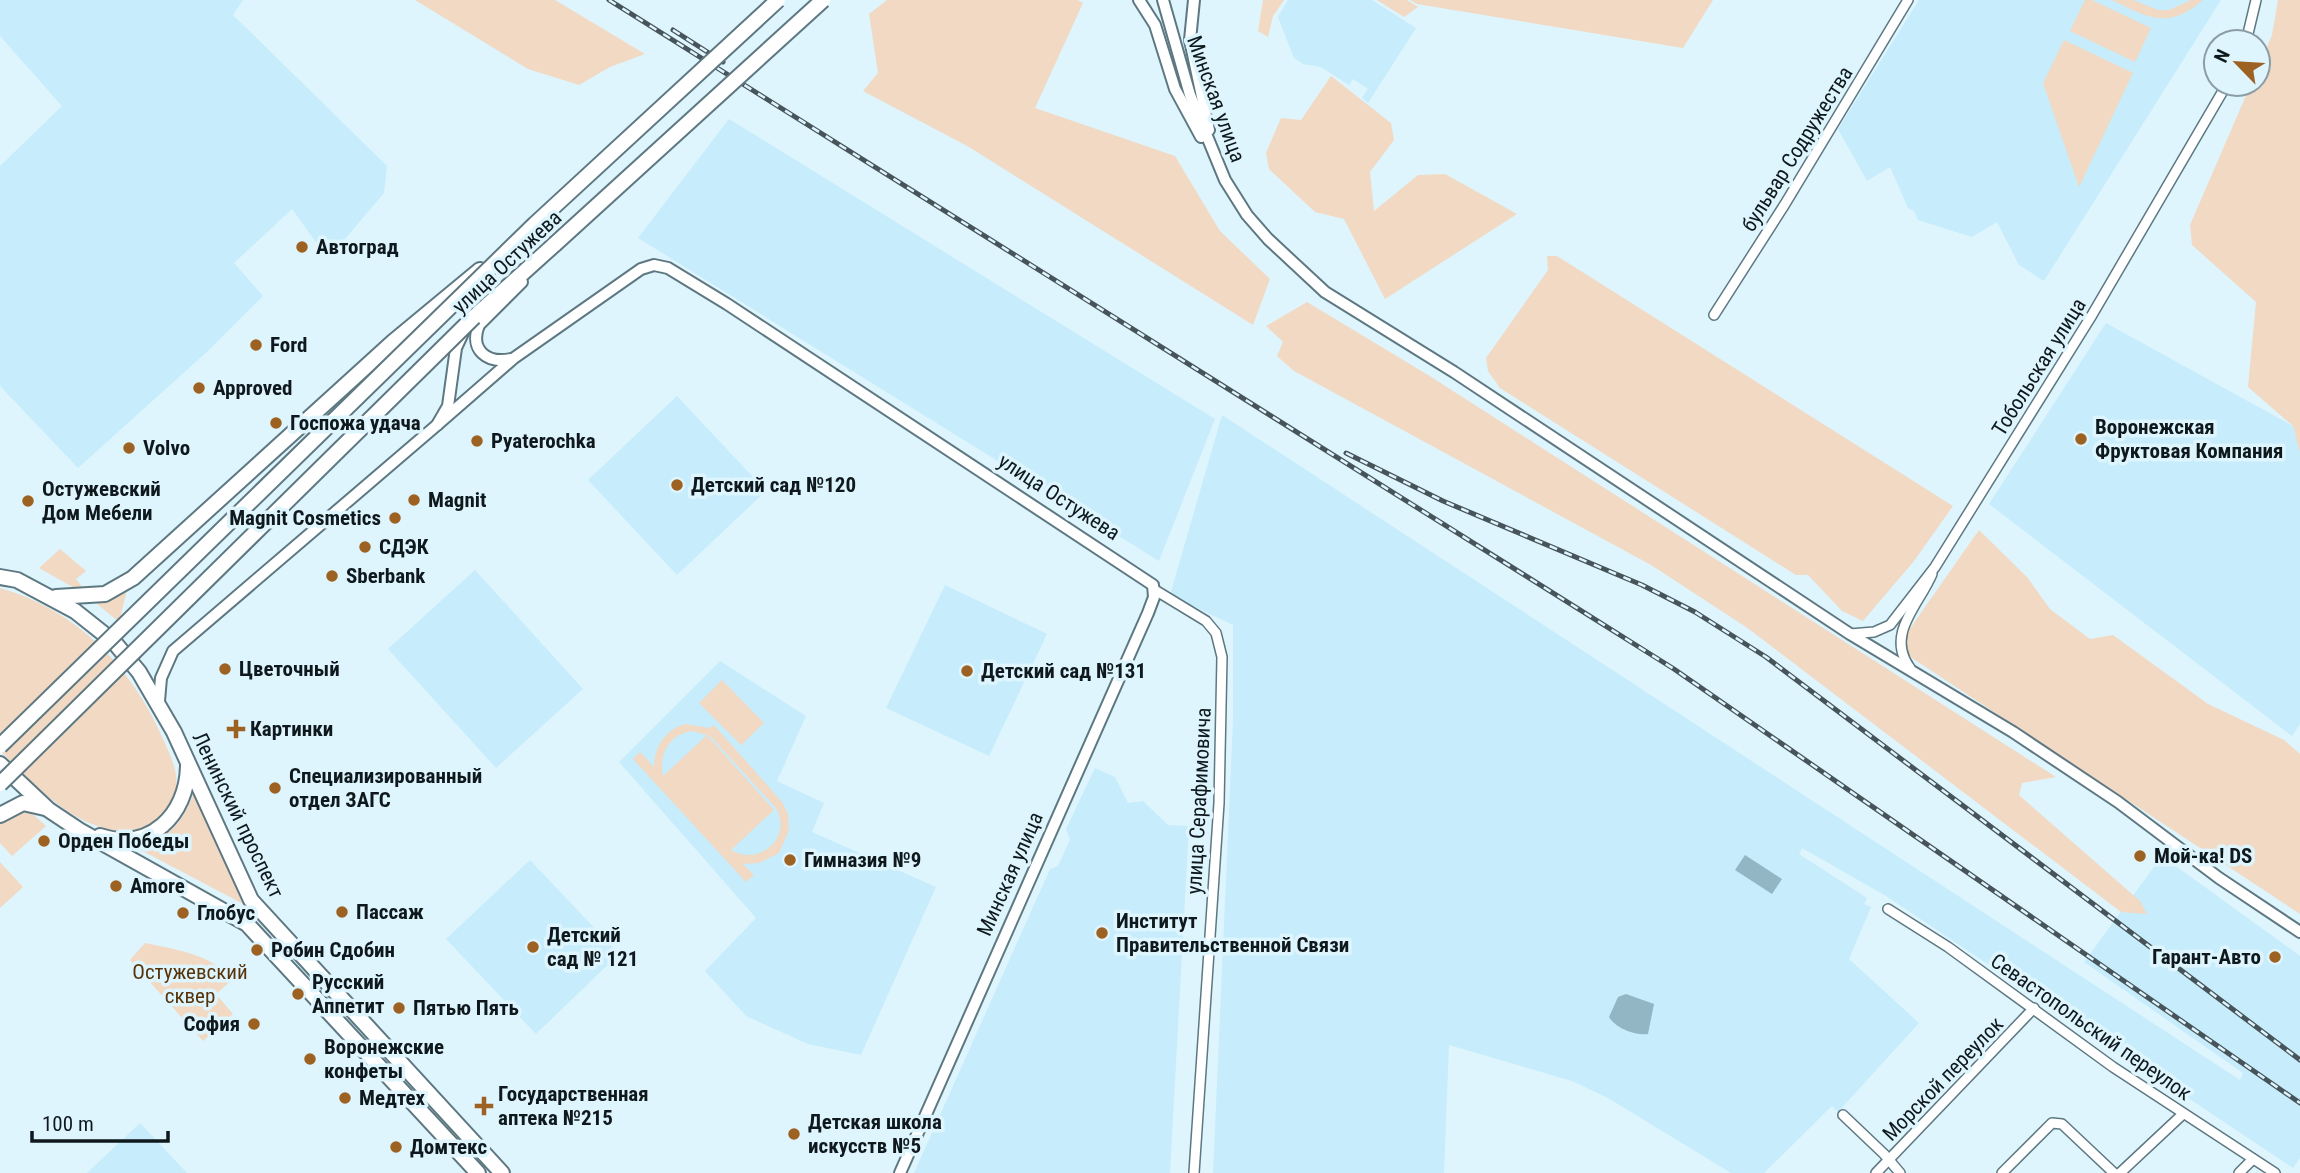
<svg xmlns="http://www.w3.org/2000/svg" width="2300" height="1173" font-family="'Roboto Condensed',sans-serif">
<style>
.built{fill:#c7ecfb}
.green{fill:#f1d9c3;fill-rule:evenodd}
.water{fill:#92b6c4}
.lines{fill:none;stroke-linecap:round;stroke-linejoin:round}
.minor-casing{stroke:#5e7882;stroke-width:12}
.tertiary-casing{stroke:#5e7882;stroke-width:14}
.primary-casing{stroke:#5e7882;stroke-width:18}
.minor{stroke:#fff;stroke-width:9}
.tertiary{stroke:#fff;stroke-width:10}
.primary{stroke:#fff;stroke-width:14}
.rail-casing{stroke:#47545a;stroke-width:5}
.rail{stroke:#def5fe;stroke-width:2.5;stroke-dasharray:8;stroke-linecap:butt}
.primary-bridge-casing{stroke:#5e7882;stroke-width:18;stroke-linecap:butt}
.primary-bridge{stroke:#fff;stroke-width:14}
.poi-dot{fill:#9d6222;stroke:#def5fe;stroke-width:2.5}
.labels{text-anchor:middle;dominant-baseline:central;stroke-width:7;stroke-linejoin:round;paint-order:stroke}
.street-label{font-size:21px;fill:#0f191d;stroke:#def5fe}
.poi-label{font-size:21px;font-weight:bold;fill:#0f191d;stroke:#def5fe;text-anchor:start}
.park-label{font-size:21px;fill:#573309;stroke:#def5fe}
</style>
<rect width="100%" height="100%" fill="#def5fe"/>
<g class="built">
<polygon points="0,0 243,0 233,15 387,166 384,193 328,259 292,209 234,263 263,296 209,350 78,468 0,386 0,166 62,106 0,36"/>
<polygon points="1288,0 1372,0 1416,28 1368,103 1362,98 1368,89 1353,79 1349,85 1321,67 1303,64 1294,58 1278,17"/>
<polygon points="1919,0 2221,0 2044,281 2019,265 1997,222 1972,237 1918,220 1914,211 1908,208 1890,167 1867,181 1838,129"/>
<polygon points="729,119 1215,419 1159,561 638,238"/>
<polygon points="2106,323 2293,426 2300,453 2300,724 2292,736 1989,504"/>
<polygon points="677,396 766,491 677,575 588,480"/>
<polygon points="1222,415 2240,1080 2243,1073 2084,962 2162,856 2300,956 2300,1158 2293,1168 1886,896 1802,848 1799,854 1867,898 1864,904 1871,907 1849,959 1919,1023 1838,1112 1832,1106 1764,1173 1731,1173 1608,1098 1572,1081 1449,1045 1444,1173 1213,1173 1233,721 1233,625 1170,595"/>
<polygon points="475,570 583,689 496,768 388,649"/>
<polygon points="945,585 1047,634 989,756 886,708"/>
<polygon points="720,661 806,716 777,781 824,803 812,832 936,887 861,1055 808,1044 746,1016 705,971 756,918 619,762"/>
<polygon points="1095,768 1115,777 1128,803 1143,801 1168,825 1189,826 1170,1173 914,1173 1050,869 1058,866 1070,840 1066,829"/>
<polygon points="530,860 619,954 536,1034 446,939"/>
<polygon points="140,1123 187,1173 87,1173"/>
</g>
<g class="green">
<polygon points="415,0 555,0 645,54 610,67 579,85 528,69"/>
<polygon points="887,0 1078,0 1083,3 1035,108 1175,156 1220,231 1270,279 1253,325 969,147 863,91 878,73 869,14"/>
<polygon points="1263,0 1284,0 1273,16 1268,37 1258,31"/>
<polygon points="1377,0 1407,0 1418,7 1404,17"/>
<polygon points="1410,0 1713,0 1683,48 1417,4"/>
<polygon points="2085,0 2092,0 2151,28 2135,62 2070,31"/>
<path d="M2112,0H2133L2158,10H2169L2191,0H2203C2168,30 2149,18 2112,0Z"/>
<polygon points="2278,0 2300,0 2300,453 2293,426 2248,387 2256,302 2192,245 2190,225 2251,84 2258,84 2258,68 2272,35"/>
<polygon points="2064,40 2133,73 2079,187 2043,83"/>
<polygon points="1331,76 1391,123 1394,140 1370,172 1374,211 1418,175 1445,174 1517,214 1385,299 1344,219 1315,212 1269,169 1266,153 1281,118 1301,120"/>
<polygon points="1547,256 1557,256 1953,506 1914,561 1863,621 1842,611 1808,575 1796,575 1500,388 1488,371 1486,358 1548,270"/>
<polygon points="1307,302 1428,375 2056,777 2022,783 2019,795 2140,901 2147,914 2121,912 1746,627 1651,565 1294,371 1277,356 1283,342 1266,326"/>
<polygon points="1979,530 2027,577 2050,609 2090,639 2113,635 2208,704 2284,740 2300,754 2300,914 1909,656 1904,637"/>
<polygon points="60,549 86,571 76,579 83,588 80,591 39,568"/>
<path d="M0,588C77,610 132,667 163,739C170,755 179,772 176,790C174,805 165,815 152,823C100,854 32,786 0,750Z"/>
<polygon points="127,590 119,622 96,603"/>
<polygon points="722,680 764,723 741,745 699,703"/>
<path d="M685,724L710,728L714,725L782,802L788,814L789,830L779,853L759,863L743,864L754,875L746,882L633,759L640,752L654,767C655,746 664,731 685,724ZM692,731L710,736L776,808C793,838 759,867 731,850L774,810L707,735L663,776C658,754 670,734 692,731Z"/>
<path d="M194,793L245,905L137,848C168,839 183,822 194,793Z"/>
<polygon points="20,803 46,826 12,856 0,843 0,821 22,811"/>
<polygon points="0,862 23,887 0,908"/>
<path d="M145,943C178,950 210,954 233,979L216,994L233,1014L203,1041L130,960Z"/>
</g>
<g class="water">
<polygon points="1745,855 1782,879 1772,894 1735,870"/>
<path d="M1626,994L1654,1004L1648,1034C1636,1036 1615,1028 1609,1017L1618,997Z"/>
</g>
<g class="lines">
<defs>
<g id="minor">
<polyline points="2246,42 2256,0"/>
<polyline points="1714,315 1785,204 1908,0"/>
<polyline points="1155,590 1206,621 1216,633 1222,657 1219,803 1194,1173"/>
<polyline points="1850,634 1874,632 1890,625 1935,567 2092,315 2227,84"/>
<path d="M1910,668C1885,634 1919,605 1932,574"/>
<polyline points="1888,909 1948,947 2113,1067 2275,1173"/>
<polyline points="1843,1115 1884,1154 1900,1173"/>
<polyline points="1876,1173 2034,1008"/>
<polyline points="2002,1173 2052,1123 2062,1124 2114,1173"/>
<polyline points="2120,1173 2183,1114"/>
<polyline points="2239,1173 2253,1159"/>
</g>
<g id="tertiary">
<polyline points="1139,0 1155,25 1175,89 1201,137"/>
<polyline points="1163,0 1190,95 1225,180 1247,215 1268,239 1325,292 1454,372 1850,634 2013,732 2118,802 2219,878 2300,932"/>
<polyline points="1194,0 1190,40 1209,130"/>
<path d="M511,359C487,364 469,350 479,325L522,282"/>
<polyline points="437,425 514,358 641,269 654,265 668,268 727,304 1153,585 1154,597 1148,613 900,1173"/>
<polyline points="159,701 161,678 173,651 437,425 448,406 456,348 463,333"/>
</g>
<g id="primary">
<polyline points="474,317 555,244"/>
<polyline points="0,577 17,580 75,611 114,642 139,672 174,732 251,900 502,1173"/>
<polyline points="56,597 105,594 133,578 393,342 480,270"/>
<polyline points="0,764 49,810 79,830 247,924 478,1173"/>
<polyline points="0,815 23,803 45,808"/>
<path d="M100,836C150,852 187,815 188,766"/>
</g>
</defs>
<use href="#minor" class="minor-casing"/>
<use href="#tertiary" class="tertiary-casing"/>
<use href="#primary" class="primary-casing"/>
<use href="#minor" class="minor"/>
<use href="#tertiary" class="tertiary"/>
<use href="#primary" class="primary"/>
<defs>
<g id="rail">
<polyline points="609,0 1674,669 2300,1103"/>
<polyline points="673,30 723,62"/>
<polyline points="1346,453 1443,501 1642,585 1695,612 1766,657 2300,1060"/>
</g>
</defs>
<use href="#rail" class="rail-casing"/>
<use href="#rail" class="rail"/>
<defs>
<g id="primary-bridge">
<polyline points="555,244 823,0"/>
<polyline points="0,746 535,224 778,0"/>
<polyline points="0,784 474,317"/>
</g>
</defs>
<use href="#primary-bridge" class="primary-bridge-casing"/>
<use href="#primary-bridge" class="primary-bridge"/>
</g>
<g class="poi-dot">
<circle cx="302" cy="247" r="7"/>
<circle cx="256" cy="345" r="7"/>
<circle cx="199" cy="388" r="7"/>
<circle cx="276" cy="423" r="7"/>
<circle cx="2081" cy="439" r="7"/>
<circle cx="477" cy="441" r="7"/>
<circle cx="129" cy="448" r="7"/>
<circle cx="677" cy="485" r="7"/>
<circle cx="414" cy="500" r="7"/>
<circle cx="28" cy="501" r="7"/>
<circle cx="395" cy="518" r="7"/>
<circle cx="365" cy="547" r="7"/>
<circle cx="332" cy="576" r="7"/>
<circle cx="225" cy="669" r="7"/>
<circle cx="967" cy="671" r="7"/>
<path d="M232.5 718.5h7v7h7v7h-7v7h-7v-7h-7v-7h7z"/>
<circle cx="275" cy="788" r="7"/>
<circle cx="44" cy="841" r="7"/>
<circle cx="2140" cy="856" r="7"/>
<circle cx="790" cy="860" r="7"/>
<circle cx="116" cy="886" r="7"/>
<circle cx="342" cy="912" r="7"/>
<circle cx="183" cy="913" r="7"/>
<circle cx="1102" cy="933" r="7"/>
<circle cx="533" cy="947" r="7"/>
<circle cx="257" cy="950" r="7"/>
<circle cx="2275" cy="957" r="7"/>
<circle cx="298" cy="994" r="7"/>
<circle cx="399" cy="1008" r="7"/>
<circle cx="254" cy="1024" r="7"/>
<circle cx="310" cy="1059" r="7"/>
<circle cx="345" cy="1098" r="7"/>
<path d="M480.5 1095.5h7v7h7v7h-7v7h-7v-7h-7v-7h7z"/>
<circle cx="794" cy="1134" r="7"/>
<circle cx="396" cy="1147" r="7"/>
</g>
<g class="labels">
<g class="street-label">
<text transform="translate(1216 99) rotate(70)">Минская улица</text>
<text transform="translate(1797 149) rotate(-58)">бульвар Содружества</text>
<text transform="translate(507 262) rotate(-43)">улица Остужева</text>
<text transform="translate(2039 367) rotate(-58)">Тобольская улица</text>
<text transform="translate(1059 497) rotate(33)">улица Остужева</text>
<text transform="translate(1199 801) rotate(-87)">улица Серафимовича</text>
<text transform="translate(238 815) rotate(64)">Ленинский проспект</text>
<text transform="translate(1010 874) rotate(-66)">Минская улица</text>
<text transform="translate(2091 1027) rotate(35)">Севастопольский переулок</text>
<text transform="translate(1943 1079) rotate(-46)">Морской переулок</text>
</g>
<g class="poi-label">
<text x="316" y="247">Автоград</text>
<text x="270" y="345">Ford</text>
<text x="213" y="388">Approved</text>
<text x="290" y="423">Госпожа удача</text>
<text x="2095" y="427">Воронежская<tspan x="2095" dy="24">Фруктовая Компания</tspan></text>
<text x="491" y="441">Pyaterochka</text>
<text x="143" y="448">Volvo</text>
<text x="691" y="485">Детский сад №120</text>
<text x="42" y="489">Остужевский<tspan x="42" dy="24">Дом Мебели</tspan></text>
<text x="428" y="500">Magnit</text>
<text x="381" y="518" text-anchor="end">Magnit Cosmetics</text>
<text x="379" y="547">СДЭК</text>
<text x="346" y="576">Sberbank</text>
<text x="239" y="669">Цветочный</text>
<text x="981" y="671">Детский сад №131</text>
<text x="250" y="729">Картинки</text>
<text x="289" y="776">Специализированный<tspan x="289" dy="24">отдел ЗАГС</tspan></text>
<text x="58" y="841">Орден Победы</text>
<text x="2154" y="856">Мой-ка! DS</text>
<text x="804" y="860">Гимназия №9</text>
<text x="130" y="886">Amore</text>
<text x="356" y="912">Пассаж</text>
<text x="197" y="913">Глобус</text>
<text x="1116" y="921">Институт<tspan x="1116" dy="24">Правительственной Связи</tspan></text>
<text x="547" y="935">Детский<tspan x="547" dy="24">сад № 121</tspan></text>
<text x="271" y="950">Робин Сдобин</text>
<text x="2261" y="957" text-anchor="end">Гарант-Авто</text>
<text x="312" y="982">Русский<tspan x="312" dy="24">Аппетит</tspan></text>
<text x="413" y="1008">Пятью Пять</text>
<text x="240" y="1024" text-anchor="end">София</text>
<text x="324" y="1047">Воронежские<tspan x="324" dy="24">конфеты</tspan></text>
<text x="498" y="1094">Государственная<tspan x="498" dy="24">аптека №215</tspan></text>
<text x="359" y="1098">Медтех</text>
<text x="808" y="1122">Детская школа<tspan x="808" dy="24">искусств №5</tspan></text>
<text x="410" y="1147">Домтекс</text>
</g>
<g class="park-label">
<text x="190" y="972">Остужевский<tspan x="190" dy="24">сквер</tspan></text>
</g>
</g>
<g transform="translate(2237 63) rotate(295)"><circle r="33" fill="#def5fe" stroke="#8b9da4" stroke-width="2"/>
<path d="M0-5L12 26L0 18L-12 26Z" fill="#9d6222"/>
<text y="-10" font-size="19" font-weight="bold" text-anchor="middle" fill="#0f191d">N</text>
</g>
<path d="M32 1131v10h136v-10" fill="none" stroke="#0f191d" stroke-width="3.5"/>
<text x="42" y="1131" font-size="21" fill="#0f191d" stroke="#def5fe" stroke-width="5" paint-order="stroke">100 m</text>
</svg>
